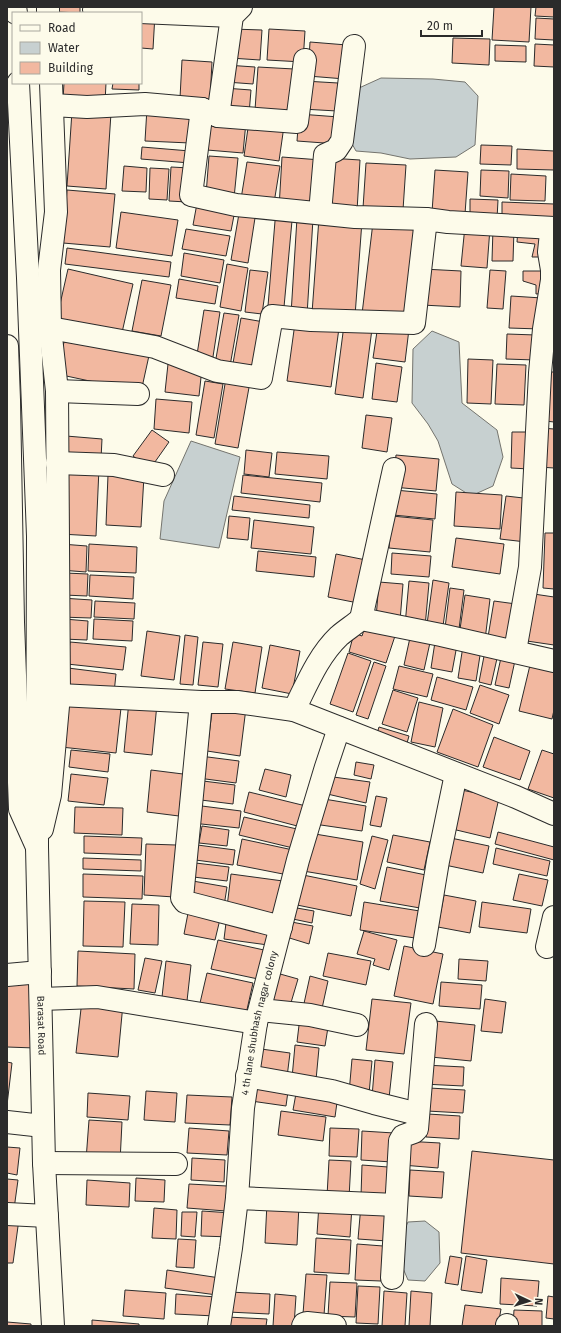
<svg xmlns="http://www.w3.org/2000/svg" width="561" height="1333" font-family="'Fira Sans',sans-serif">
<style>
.water{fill:#c7d0d0;stroke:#74746e}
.building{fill:#f2b8a0;stroke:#2b2b2b}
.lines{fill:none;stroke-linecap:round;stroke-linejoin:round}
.minor-casing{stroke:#2b2b2b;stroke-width:24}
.major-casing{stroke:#2b2b2b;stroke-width:24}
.minor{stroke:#fdfbea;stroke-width:22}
.major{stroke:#fdfbea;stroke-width:22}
.labels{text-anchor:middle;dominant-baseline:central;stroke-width:3;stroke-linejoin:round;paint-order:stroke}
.street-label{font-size:10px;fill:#2b2b2b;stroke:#fdfbea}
</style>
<rect width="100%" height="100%" fill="#fdfbea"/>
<g class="water">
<polygon points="381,78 433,79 465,82 478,96 475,145 456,157 410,159 381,153 356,151 345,131 359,88"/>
<polygon points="432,331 459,342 462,403 497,430 503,457 493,486 471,496 452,484 438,441 428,424 412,403 413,349"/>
<polygon points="191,441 240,457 219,548 160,539 164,501"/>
<polygon points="425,1221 439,1232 440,1263 425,1281 408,1280 402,1266 401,1237 408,1222"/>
</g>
<g class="building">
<polygon points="58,7 80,7 80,13 58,12"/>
<polygon points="494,7 531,7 529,42 492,40"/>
<polygon points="536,7 554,7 554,17 535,16"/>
<polygon points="141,13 155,14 153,49 141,48"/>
<polygon points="536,18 554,19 554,40 535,39"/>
<polygon points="232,29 262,30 260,60 230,58"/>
<polygon points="269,29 305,31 303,62 267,60"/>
<polygon points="453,38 490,39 489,65 452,63"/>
<polygon points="310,42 347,45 345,79 308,76"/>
<polygon points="535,44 554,45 554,67 534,66"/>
<polygon points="495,45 526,46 526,62 495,61"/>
<polygon points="182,60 212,62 210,100 180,98"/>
<polygon points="226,65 255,67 253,84 226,82"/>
<polygon points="258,67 294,69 291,113 255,110"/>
<polygon points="304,81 338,83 337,111 302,109"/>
<polygon points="64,83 106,83 105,103 63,100"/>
<polygon points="113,83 139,83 139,90 112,89"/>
<polygon points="224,88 251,90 249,114 222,112"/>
<polygon points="147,108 192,110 190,143 145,141"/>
<polygon points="72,111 111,113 106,189 67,186"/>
<polygon points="299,114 339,117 338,144 297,141"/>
<polygon points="210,118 246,122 243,153 207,150"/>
<polygon points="249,121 284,126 279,161 244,156"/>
<polygon points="481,145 512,146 511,165 480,164"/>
<polygon points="142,147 190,151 190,163 141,159"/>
<polygon points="517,149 554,151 554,170 517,169"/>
<polygon points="209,156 238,158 234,198 206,195"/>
<polygon points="282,157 321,160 318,211 279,208"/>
<polygon points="329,158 360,160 357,211 325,209"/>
<polygon points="247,162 280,166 274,203 241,199"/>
<polygon points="366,163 406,165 403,210 363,208"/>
<polygon points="124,166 147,168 146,192 122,191"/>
<polygon points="171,167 190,168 187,202 169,201"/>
<polygon points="150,168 169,169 167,200 149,199"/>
<polygon points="435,170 468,172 465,214 432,212"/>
<polygon points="481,170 509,171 508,198 480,196"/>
<polygon points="511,174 546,176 545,201 510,200"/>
<polygon points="67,190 115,194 110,247 63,243"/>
<polygon points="198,198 236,205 231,231 193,225"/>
<polygon points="470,199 498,200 497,219 470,217"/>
<polygon points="241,202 257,205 248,263 231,260"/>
<polygon points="502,202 554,204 554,226 502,223"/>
<polygon points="276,209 293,210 284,307 268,306"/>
<polygon points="121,212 178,220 172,256 116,248"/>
<polygon points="374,214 417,219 404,319 362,314"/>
<polygon points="297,218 313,219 307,315 291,314"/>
<polygon points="319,218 362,221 355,316 312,313"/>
<polygon points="465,226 490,228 487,268 461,266"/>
<polygon points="493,228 514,229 513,261 492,261"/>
<polygon points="518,228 547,230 543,257 532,257 535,244 517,242"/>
<polygon points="186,229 230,236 226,256 182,249"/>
<polygon points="67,248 171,262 169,277 65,264"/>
<polygon points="184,253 224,260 220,283 181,276"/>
<polygon points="227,264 248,268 241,311 220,307"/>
<polygon points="68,269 133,284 121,337 56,322"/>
<polygon points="423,269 461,271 460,307 422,305"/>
<polygon points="250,270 268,272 262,314 245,312"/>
<polygon points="490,270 506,271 503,309 487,308"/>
<polygon points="523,271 547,271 548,293 536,294 536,285 523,281"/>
<polygon points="179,279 218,286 215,304 176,298"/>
<polygon points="142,280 171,285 161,336 132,331"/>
<polygon points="511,296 542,298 540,329 509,328"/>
<polygon points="204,310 220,312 212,363 196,361"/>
<polygon points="224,313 239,315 230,366 215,364"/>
<polygon points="241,318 264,322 255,373 232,369"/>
<polygon points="295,323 339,328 331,387 287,381"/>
<polygon points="344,325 372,329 363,398 335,394"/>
<polygon points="378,325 409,329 405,362 373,358"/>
<polygon points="66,333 150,351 141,392 57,374"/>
<polygon points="507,334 536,335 535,360 506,359"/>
<polygon points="468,359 493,360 491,404 467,403"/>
<polygon points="376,363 402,367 397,402 372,399"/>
<polygon points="168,364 202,368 199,396 165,392"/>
<polygon points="497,364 526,365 524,405 495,404"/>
<polygon points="549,372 554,372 554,422 545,421"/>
<polygon points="226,378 250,382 238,448 215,444"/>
<polygon points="205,381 223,384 214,438 196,435"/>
<polygon points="156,399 192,402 189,433 154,429"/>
<polygon points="366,415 392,418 387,452 362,448"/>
<polygon points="541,428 554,429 554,468 539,467"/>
<polygon points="152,430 169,442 150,469 133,456"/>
<polygon points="512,432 531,432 529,469 511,468"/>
<polygon points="66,436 102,439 101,459 64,455"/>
<polygon points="246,450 272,453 269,477 244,474"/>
<polygon points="277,452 329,456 327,479 275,474"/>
<polygon points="396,455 439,459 436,491 393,487"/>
<polygon points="63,466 99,468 96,536 60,534"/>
<polygon points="108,475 144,476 141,527 106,525"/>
<polygon points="243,475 322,483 320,502 241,493"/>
<polygon points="395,490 437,494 435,519 393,515"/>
<polygon points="456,492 502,495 500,529 454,526"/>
<polygon points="234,496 310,505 309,518 232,510"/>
<polygon points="506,496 532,499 526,542 500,539"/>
<polygon points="229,516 250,518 248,540 227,538"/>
<polygon points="392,516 433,520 430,552 389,548"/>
<polygon points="254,520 314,527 311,554 251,548"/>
<polygon points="545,533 554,533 554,589 543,588"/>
<polygon points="456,538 504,544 500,574 452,567"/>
<polygon points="61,544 87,546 86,572 60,570"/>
<polygon points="89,544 137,547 136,573 88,571"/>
<polygon points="258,551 316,557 314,577 256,571"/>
<polygon points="392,553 431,556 429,577 391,574"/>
<polygon points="336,554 371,561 363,604 328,597"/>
<polygon points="65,573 88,574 87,596 64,595"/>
<polygon points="90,575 134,577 133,599 89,596"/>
<polygon points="433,580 449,583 443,626 427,624"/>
<polygon points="409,581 429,583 425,627 405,625"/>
<polygon points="379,582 403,584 400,621 376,618"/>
<polygon points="450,588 464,590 459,629 445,628"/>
<polygon points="527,593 554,597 554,645 520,640"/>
<polygon points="465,595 490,599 485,640 459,636"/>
<polygon points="61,598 92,600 91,618 60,617"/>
<polygon points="95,601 135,603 134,619 94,617"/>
<polygon points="494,601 516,604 510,646 487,643"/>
<polygon points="64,619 88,621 87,640 63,639"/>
<polygon points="94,619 133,621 132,641 93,639"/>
<polygon points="366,624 396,633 386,663 349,652 354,633 362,636"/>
<polygon points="147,631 180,636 174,680 141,676"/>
<polygon points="411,633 431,638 424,670 404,665"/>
<polygon points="185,635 198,637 193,685 180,684"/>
<polygon points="70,642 126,647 123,670 67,664"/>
<polygon points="203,642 223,644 218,687 198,685"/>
<polygon points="233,642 262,647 255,693 225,689"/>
<polygon points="435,642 457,645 452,672 431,668"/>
<polygon points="270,645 300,651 292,694 262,688"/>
<polygon points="463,646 481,649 476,681 458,678"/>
<polygon points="485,651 498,654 491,685 479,682"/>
<polygon points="348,653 371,661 353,712 330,704"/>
<polygon points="502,653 516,656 509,688 495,685"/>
<polygon points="531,661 554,667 554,710 552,719 519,711"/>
<polygon points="374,662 386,666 368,719 356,715"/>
<polygon points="399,666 433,674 427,697 393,689"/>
<polygon points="68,668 116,674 114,693 66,687"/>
<polygon points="437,677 473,687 466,710 431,700"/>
<polygon points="480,685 509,695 499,724 470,713"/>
<polygon points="393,690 418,698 407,732 382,724"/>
<polygon points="129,701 157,704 152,755 124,752"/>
<polygon points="66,702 121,708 116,753 61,747"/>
<polygon points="419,702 443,708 435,747 411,742"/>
<polygon points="213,704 246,708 240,756 207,751"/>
<polygon points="453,709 493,725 478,767 437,752"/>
<polygon points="379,727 409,736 405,750 375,740"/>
<polygon points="494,737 530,751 520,780 483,767"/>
<polygon points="71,750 110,754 108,772 69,767"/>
<polygon points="542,750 554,754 554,798 528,789"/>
<polygon points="200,756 239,761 236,783 198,778"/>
<polygon points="356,762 374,765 371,779 354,775"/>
<polygon points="265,769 291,775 286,797 259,790"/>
<polygon points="151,770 183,774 179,816 147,812"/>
<polygon points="71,774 108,778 104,805 68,801"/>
<polygon points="326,776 370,782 366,803 323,793"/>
<polygon points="195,780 235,785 233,804 193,799"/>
<polygon points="457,789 499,798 490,838 448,828"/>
<polygon points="249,792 306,806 301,827 244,812"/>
<polygon points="376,796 387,798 381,827 370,825"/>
<polygon points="318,798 366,806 362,831 314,824"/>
<polygon points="194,805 241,811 239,828 192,823"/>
<polygon points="75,807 123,808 122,835 74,833"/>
<polygon points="244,817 297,829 293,848 239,835"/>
<polygon points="202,826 229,830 227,846 199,843"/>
<polygon points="498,832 554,847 554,860 495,844"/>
<polygon points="309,833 363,842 357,880 303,871"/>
<polygon points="393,835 430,842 424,870 387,862"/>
<polygon points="84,836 142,838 141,855 84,853"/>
<polygon points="372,836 388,840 375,889 360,884"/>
<polygon points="446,837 489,846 483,873 440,864"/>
<polygon points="242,839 293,850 288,875 237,865"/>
<polygon points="146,844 176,845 174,897 144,895"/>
<polygon points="190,844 235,850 233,865 188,859"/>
<polygon points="496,848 550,861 547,876 493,864"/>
<polygon points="83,858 141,860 141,871 83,869"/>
<polygon points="187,862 229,867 227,881 185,876"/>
<polygon points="387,867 426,875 420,908 380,901"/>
<polygon points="83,874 143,876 142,899 83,897"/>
<polygon points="231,874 283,881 279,914 227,907"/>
<polygon points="519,874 548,880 542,906 513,900"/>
<polygon points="303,875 357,886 351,916 297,905"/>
<polygon points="187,880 227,887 224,906 184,899"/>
<polygon points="444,895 476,901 470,933 438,927"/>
<polygon points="84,901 125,902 123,947 83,946"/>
<polygon points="364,902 426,912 422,939 360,930"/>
<polygon points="482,902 531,909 527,933 479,927"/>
<polygon points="132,904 159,905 158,945 130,944"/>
<polygon points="291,907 314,911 312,923 288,918"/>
<polygon points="189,908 221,915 215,940 184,934"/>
<polygon points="286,921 313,926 309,944 283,936"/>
<polygon points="226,923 270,929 268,945 224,939"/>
<polygon points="364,931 397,940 389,970 373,965 375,959 357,954"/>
<polygon points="218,940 264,950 258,979 211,969"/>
<polygon points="404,946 443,954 433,1004 394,996"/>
<polygon points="78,951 135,954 134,989 77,986"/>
<polygon points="328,953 371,961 366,985 323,976"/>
<polygon points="145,958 162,961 155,993 138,990"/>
<polygon points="459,959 488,961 486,981 458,979"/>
<polygon points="166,961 191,965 187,1001 162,997"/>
<polygon points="273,972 298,979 290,1006 265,999"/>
<polygon points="207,973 253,983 246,1014 200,1003"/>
<polygon points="310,976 328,981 321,1013 303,1008"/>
<polygon points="7,977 37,978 35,1048 7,1047"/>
<polygon points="441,982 482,985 480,1009 439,1006"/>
<polygon points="372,999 411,1003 404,1054 366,1050"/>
<polygon points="485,999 506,1002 502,1033 481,1031"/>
<polygon points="82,1000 123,1004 118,1057 76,1053"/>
<polygon points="300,1017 329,1021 325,1046 297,1042"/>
<polygon points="435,1021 475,1025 471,1061 431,1057"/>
<polygon points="295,1045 319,1048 316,1080 292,1078"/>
<polygon points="254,1048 290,1053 287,1077 251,1072"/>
<polygon points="352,1059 372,1061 369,1094 349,1093"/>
<polygon points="375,1060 393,1062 389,1098 372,1097"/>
<polygon points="7,1062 12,1063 7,1105"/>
<polygon points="424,1065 464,1067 463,1086 423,1084"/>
<polygon points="254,1079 289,1084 286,1106 251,1101"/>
<polygon points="297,1088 338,1095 335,1117 293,1110"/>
<polygon points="429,1088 465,1090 463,1113 427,1111"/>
<polygon points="146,1091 177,1093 175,1122 144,1120"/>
<polygon points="88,1093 130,1096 128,1120 87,1117"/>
<polygon points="187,1095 232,1097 230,1125 185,1123"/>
<polygon points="281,1111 326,1117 323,1141 278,1135"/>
<polygon points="428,1114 460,1116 459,1139 426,1137"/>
<polygon points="89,1120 122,1122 120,1162 86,1160"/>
<polygon points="189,1128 229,1131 227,1155 187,1153"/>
<polygon points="330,1128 359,1129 357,1157 329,1156"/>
<polygon points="362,1131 394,1133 392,1162 361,1160"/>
<polygon points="404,1141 440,1143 438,1168 402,1165"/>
<polygon points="7,1147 20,1148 17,1175 7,1173"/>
<polygon points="472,1151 554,1160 554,1264 461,1253"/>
<polygon points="192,1158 225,1160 224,1182 191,1180"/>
<polygon points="329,1160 351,1161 349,1198 327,1196"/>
<polygon points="362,1165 388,1167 387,1197 361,1196"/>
<polygon points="410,1170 444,1172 442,1198 409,1196"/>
<polygon points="136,1178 165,1180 164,1202 135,1201"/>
<polygon points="7,1179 18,1180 14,1209 7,1208"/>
<polygon points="87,1180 130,1183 129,1207 86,1205"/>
<polygon points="189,1184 227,1186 226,1211 187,1208"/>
<polygon points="267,1203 299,1205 297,1245 265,1243"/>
<polygon points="319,1204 352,1206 350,1237 317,1234"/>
<polygon points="361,1205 389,1206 387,1241 358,1239"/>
<polygon points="154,1208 177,1210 176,1239 152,1238"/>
<polygon points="202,1211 232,1213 231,1237 201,1236"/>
<polygon points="182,1212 197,1212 195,1237 181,1236"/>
<polygon points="7,1218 19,1219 13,1263 7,1263"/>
<polygon points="316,1238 351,1240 349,1274 314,1272"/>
<polygon points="178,1239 196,1240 194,1268 176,1267"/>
<polygon points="357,1244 383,1246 381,1281 355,1280"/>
<polygon points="450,1256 462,1258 458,1285 445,1283"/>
<polygon points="466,1256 487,1260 482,1293 461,1290"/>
<polygon points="167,1270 220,1278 217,1295 165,1288"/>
<polygon points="306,1274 327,1275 324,1315 303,1314"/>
<polygon points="501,1278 539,1281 537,1306 500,1304"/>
<polygon points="330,1282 357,1283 355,1317 328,1316"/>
<polygon points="358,1286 380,1287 378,1324 356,1323"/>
<polygon points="125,1290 166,1293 164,1319 123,1316"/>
<polygon points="384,1291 407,1293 405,1326 382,1326"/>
<polygon points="411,1291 432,1293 430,1326 409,1326"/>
<polygon points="229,1292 270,1294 269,1314 228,1312"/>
<polygon points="176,1294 216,1297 215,1316 175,1314"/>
<polygon points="275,1294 296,1296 294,1326 273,1326"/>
<polygon points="548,1296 554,1297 554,1319 546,1318"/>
<polygon points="465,1305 501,1309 498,1326 462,1326"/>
<polygon points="514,1310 542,1311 542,1326 513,1326"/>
<polygon points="227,1317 267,1319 266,1326 226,1326"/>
<polygon points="92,1320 139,1324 139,1326 92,1326"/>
<polygon points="7,1322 31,1324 31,1326 7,1326"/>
</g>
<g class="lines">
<defs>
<g id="minor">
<polyline points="48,7 48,13"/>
<polyline points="94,10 232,16"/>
<polyline points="52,105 87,107 145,104 202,109 218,116 297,122 305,60"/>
<polyline points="202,109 191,195 236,205 355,217 426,219"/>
<polyline points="218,116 232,16 241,7"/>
<polyline points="320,213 325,155 336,150 342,141 354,46"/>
<polyline points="50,328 155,347 217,371 261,378 272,316 311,320 414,323 426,219 448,222 554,228"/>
<polyline points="7,346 9,400 13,622 20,809 37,847"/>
<polyline points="57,391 138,394"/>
<polyline points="57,463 114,465 163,475"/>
<polyline points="361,619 394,469"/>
<polyline points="515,651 530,567 540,373 544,329 552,280 552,270 549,252 551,233 554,230"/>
<polyline points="59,695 201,702 237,702 294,710 516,797 554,814"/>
<polyline points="201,702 182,898 185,902 281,927"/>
<path d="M294,710C307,684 318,656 339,636C346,630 354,625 361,619L441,635L554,661"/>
<polyline points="42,829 50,795 59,695 57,391 50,328 49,270 56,212 51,83"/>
<polyline points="424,945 438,861 456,774"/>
<polyline points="547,947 554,917"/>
<polyline points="7,975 40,972"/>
<polyline points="41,999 97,997 256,1023"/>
<polyline points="260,1010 310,1015 357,1025"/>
<polyline points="247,1076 332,1091 374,1103 418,1114"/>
<polyline points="7,1122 43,1126"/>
<polyline points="44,1163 176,1164"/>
<polyline points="237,1198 396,1205"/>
<polyline points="7,1214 47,1216"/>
<polyline points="392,1278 400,1141 403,1136 414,1132 417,1129 426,1024"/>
<path id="s1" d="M219,1326L231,1248L237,1198L243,1108L256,1023L298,860L326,767L339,728"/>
<polyline points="303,1326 304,1324 307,1323 335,1326"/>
<polyline points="507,1326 507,1325"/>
</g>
<g id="major">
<polyline points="15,7 16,13"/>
<path id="s2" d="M18,83L28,278L38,536L37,847L44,1163L53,1326"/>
</g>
</defs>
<use href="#minor" class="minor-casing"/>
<use href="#major" class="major-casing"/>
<use href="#minor" class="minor"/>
<use href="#major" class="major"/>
</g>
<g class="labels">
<g class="street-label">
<text stroke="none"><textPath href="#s1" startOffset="306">4 th lane shubhash nagar colony</textPath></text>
<text stroke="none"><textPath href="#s2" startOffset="943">Barasat Road</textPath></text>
</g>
</g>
<rect width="561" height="1333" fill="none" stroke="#2b2b2b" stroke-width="16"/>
<rect x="12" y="12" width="130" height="72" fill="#fdfbea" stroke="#a9a89e"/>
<rect x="20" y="25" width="20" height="6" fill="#fdfbea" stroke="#a9a89e"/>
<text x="48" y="32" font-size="12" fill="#2b2b2b">Road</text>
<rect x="20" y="42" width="20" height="12" fill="#c7d0d0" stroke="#a9a89e"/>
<text x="48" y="52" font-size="12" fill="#2b2b2b">Water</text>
<rect x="20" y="62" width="20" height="12" fill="#f2b8a0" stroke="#a9a89e"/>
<text x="48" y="72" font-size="12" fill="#2b2b2b">Building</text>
<g transform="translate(529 1301) rotate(94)" stroke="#fdfbea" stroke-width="3" paint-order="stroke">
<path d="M0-3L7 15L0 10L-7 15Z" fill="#2b2b2b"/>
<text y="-6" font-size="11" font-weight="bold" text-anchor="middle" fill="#2b2b2b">N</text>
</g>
<path d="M421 30v6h61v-6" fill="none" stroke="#2b2b2b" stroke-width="2"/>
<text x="427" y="30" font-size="12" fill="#2b2b2b" stroke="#fdfbea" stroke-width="3" paint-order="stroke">20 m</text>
</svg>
